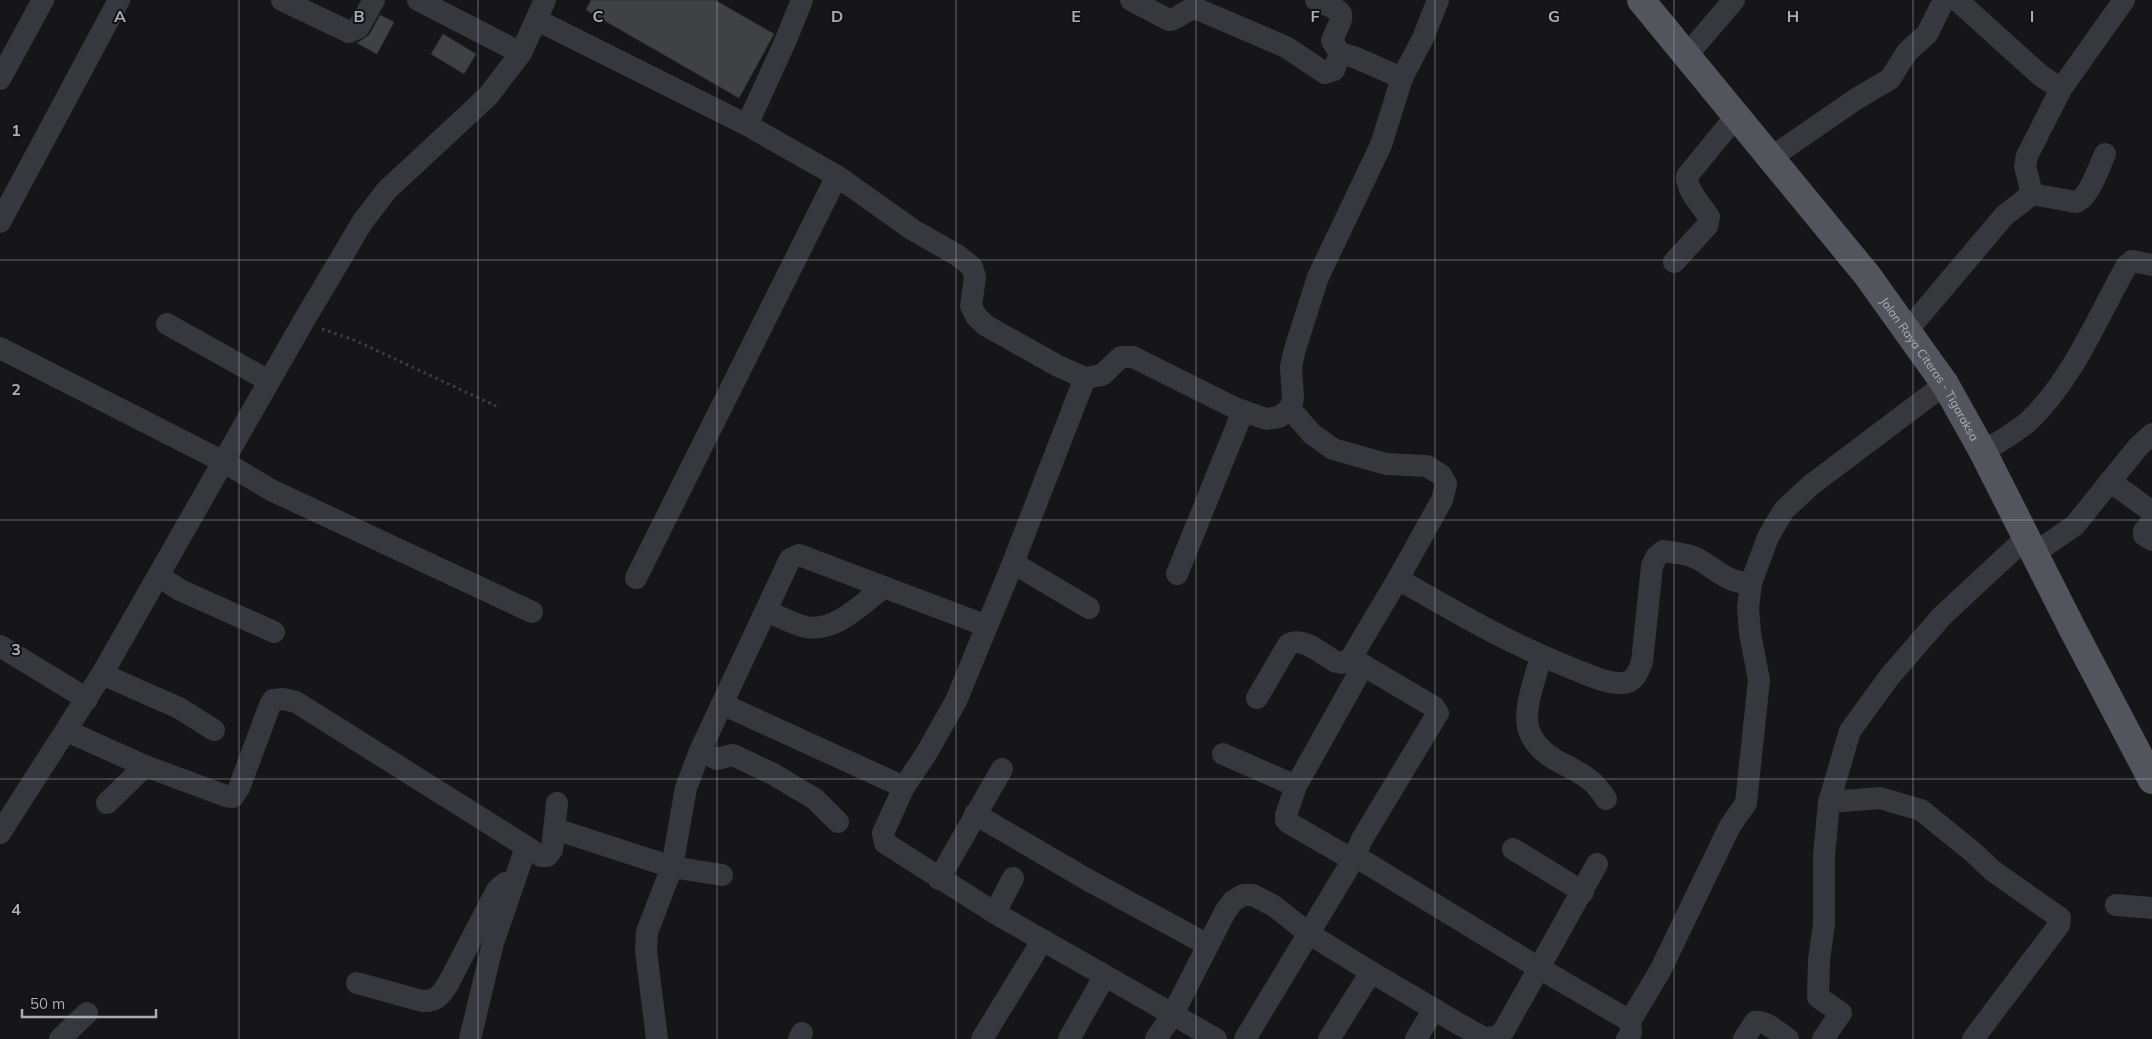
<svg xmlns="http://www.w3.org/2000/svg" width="2152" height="1039" font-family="Mulish,sans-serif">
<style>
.building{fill:#404145;stroke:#303034}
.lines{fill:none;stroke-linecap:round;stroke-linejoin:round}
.path{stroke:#3d3f44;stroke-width:3;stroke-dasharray:2.5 4;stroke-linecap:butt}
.minor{stroke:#37383d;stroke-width:22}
.major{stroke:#53555c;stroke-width:28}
.grid{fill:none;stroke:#a8adb8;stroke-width:1;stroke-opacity:0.55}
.labels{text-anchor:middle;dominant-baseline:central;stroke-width:4;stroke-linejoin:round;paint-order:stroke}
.street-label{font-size:12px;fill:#a8adb8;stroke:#111113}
.grid-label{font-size:16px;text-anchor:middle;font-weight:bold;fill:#a8adb8;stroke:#111113;stroke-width:4;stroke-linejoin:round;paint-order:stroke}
</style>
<rect width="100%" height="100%" fill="#161618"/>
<g class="building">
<polygon points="591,0 715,0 774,34 739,98 586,10"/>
<polygon points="380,15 394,22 377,54 357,43 369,35"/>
<polygon points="443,34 476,54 464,74 431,54"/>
</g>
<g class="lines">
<polyline class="path" points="322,329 354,340 496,406"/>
<g class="minor">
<polyline points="282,0 349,32 358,28 374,0"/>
<polyline points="418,0 521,53"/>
<path d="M1131,0L1169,20C1180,19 1185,8 1197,9L1286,47L1325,73L1334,70L1340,53"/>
<path d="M1316,0C1350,15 1344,10 1332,41L1340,53L1354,57L1402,78"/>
<polyline points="1957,0 2040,75 2061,89"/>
<polyline points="537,20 747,125 837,176 913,230 957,255 972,267 975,277 971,306 976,316 985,325 1058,366 1085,378 1013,563 956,701 926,754 904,787 883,833 885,843 995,913 1216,1039"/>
<polyline points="1687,55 1734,0"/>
<polyline points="0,79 43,0"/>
<polyline points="747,125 785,42 802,0"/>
<polyline points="1772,157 1856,99 1890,79 1907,52 1927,34 1944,0"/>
<path d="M2032,194L2076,202C2089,198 2099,167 2105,154"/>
<polyline points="0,222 119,0"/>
<path d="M1674,262L1707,226L1709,217C1702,206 1686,190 1687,176L1737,115"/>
<polyline points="167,324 269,381"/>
<polyline points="1907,331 2004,216 2032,194 2025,166 2027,156 2061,89 2124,0"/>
<polyline points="0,348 224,462 271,490 532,612"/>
<polyline points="1085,378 1102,375 1121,357 1133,357 1235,408 1266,419 1279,417 1290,409 1293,398 1291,367 1295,349 1318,277 1381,145 1402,78 1423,38 1438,0"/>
<path d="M1983,452C1998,442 2017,432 2030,420C2074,377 2097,318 2127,265L2132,261L2152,265"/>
<polyline points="2110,481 2152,512"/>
<polyline points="2152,521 2144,531 2144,535 2152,540"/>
<polyline points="2035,553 2075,525 2138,447 2152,434"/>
<polyline points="1013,563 1089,608"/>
<polyline points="1177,574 1243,411"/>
<polyline points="159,576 180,590 274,632"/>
<polyline points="636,578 837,176"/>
<path d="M1398,579C1455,612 1510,644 1571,668C1587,674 1606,684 1623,683C1635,682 1638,672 1642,662L1652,566L1656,557L1663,551C1674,553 1688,553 1698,559C1716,569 1728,584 1751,583"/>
<path d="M766,611C779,616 793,624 806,627C835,633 863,603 884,587"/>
<polyline points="0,646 87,699"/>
<path d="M1541,656C1528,705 1509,738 1565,765C1584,775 1594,780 1606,799"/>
<polyline points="102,674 179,708 214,730"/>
<path d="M1257,698L1288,645C1301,635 1324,655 1336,662L1342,663L1351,658"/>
<polyline points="722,704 904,787"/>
<polyline points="67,731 145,766 226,796 233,797 239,788 270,705 273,700 283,699 296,702 541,856 547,856 552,850 557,803"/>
<polyline points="700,751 717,759 733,755 773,774 815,799 838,822"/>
<polyline points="1223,754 1296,786"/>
<polyline points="1829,802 1880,798 1921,810 1974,853 1993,871 2060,918 2059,925 1973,1039"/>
<polyline points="107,803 145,766"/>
<polyline points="975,814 1088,880 1208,945"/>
<polyline points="555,829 672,867 722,875"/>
<polyline points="0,833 102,674 303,322 363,221 387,190 488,96 521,53 545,0"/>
<polyline points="1513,849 1583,892"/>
<polyline points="1353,860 1289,823 1286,820 1286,815 1296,786 1363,666"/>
<polyline points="1597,864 1539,968 1630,1021"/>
<polyline points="939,879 1002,769"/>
<polyline points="2116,905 2152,908"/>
<polyline points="995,913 1013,878"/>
<path d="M357,983L422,1001C436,1002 441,995 448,984L497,890L505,883L514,882"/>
<polyline points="60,1039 87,1013"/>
<polyline points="470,1039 493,943 526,847"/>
<polyline points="657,1039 646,951 647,932 672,867 686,788 700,751 790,559 799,555 987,626"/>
<polyline points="799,1039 802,1033"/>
<polyline points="982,1039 1042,941"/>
<polyline points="1069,1039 1104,977"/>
<polyline points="1156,1039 1173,1014 1225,912 1233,901 1243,895 1253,895 1274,906 1308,933 1371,972 1459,1024 1484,1038 1498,1037 1504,1030 1539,968 1355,856"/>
<polyline points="1245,1039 1353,860 1362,839 1438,713 1434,707 1351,658 1398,579 1442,500 1446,484 1441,475 1427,466 1386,464 1333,449 1312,434 1290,409"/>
<polyline points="1329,1039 1371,972"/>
<polyline points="1416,1039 1434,1009"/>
<polyline points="1627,1039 1631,1033 1630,1021 1660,971 1730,826 1746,803 1759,680 1750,633 1748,608 1751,583 1768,537 1784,510 1811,485 1945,384"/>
<path d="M1744,1039L1755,1022C1766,1020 1779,1033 1788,1039"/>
<polyline points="1823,1039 1841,1013 1818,997 1819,960 1824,924 1824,856 1829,802 1850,731 1890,676 1942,616 2027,537"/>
</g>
<path class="major" id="s1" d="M1641,0L1867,275L1945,384L1983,452L2073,630L2152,780"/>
</g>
<path class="grid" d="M239,0V1039M478,0V1039M717,0V1039M956,0V1039M1196,0V1039M1435,0V1039M1674,0V1039M1913,0V1039M0,260H2152M0,520H2152M0,779H2152"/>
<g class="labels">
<g class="street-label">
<text stroke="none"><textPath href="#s1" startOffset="469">Jalan Raya Citeras - Tigaraksa</textPath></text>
</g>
</g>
<g class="grid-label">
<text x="120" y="22">A</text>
<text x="359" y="22">B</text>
<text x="598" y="22">C</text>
<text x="837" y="22">D</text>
<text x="1076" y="22">E</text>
<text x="1315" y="22">F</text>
<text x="1554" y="22">G</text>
<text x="1793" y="22">H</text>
<text x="2032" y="22">I</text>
<text x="16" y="136">1</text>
<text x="16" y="395">2</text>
<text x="16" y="655">3</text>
<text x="16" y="915">4</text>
</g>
<path d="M22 1009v8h134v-8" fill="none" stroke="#a8adb8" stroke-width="2.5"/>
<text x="30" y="1009" font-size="15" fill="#a8adb8" stroke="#111113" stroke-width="4" paint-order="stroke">50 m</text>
</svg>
